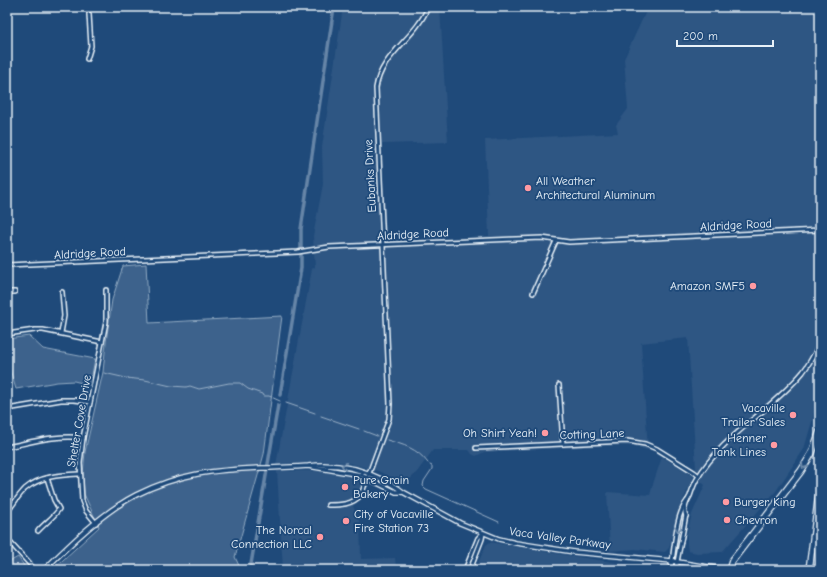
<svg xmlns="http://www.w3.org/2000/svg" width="827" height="577" font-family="'Comic Neue',sans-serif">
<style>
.built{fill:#2e5683}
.green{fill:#3c628c;stroke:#92aac2}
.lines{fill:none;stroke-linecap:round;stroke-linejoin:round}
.stream{stroke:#9ab0c7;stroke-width:1}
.canal{stroke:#6685a7;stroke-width:3.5}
.minor-casing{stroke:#e8f1f8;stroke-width:6}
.tertiary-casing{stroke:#e8f1f8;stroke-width:6}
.motorway-casing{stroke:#e8f1f8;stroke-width:8}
.minor{stroke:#1f4a7a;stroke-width:3}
.tertiary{stroke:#1f4a7a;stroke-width:3.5}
.motorway{stroke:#1f4a7a;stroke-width:5.5}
.oneway{stroke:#6f8dac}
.poi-dot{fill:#ff9aa2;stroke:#1f4a7a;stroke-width:1.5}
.labels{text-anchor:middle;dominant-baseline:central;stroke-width:3.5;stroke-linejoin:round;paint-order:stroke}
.street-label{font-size:12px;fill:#e8f1f8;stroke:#1f4a7a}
.poi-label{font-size:12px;fill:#e8f1f8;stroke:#1f4a7a;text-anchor:start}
</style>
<rect width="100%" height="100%" fill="#1f4a7a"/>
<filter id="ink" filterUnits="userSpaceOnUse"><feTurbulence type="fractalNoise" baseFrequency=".025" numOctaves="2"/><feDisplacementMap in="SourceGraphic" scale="8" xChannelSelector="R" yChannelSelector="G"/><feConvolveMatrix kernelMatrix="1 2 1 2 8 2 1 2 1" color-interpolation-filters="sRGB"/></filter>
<g filter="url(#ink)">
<g class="built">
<polygon points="343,7 440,7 448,142 382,144 386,235 388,239 392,241 489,236 485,140 618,133 616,125 628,109 624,59 648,7 820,7 820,384 813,418 804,449 776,491 722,552 697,553 688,551 687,545 687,534 692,514 705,485 700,481 696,468 688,338 641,343 648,450 629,446 604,446 484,452 476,456 472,454 469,450 433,450 417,472 404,485 399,481 378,471 348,463 334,462 276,465 312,269 315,267 313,236 323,184 322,147"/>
<polygon points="662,457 686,471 692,476 693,479 681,504 669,548 665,552 635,549 610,551 607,492 650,495 653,484"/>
<polygon points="277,471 322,471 358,478 370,484 363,496 353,506 360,523 361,559 395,558 396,567 390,570 283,570"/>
<polygon points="490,542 547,552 663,570 475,570 486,545"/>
</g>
<g class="green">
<polygon points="146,264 149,323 282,316 264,454 235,557 241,570 52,570 99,527 84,494 83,474 85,452 103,372 106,342 112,300 123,266"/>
<polygon points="29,336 43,349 95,359 90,385 74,381 57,382 16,389 7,360 7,339"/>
<polygon points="18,557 25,567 25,570 7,570 7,566 11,561"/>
</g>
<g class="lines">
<g class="stream">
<polyline points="104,373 126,378 145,380 171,386 186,387 190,386 199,389 229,383 240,383 248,389 262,394 263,396 269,396 280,401"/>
<polyline points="286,403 315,413"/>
<polyline points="321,416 359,429"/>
<polyline points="364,431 377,436"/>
<path d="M387,440C404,445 417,448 428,463"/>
<polyline points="430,465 432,466 432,469 424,481 423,486 426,489 499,522"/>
<polyline points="625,567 652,570"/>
</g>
<g class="canal">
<polyline points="280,395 301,268 301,229 334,7"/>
<polyline points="250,570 278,405"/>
</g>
<defs>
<g id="minor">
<polyline points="87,59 91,46 89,14"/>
<polyline points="7,265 298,252 329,247 516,239 542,238 569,242 820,230"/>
<polyline points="7,292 15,292"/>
<polyline points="533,293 556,241"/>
<polyline points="61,333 64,316 62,292"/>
<polyline points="7,334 35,330 43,330 102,342"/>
<polyline points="559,385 563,444"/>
<polyline points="7,409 61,400 74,400 90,402"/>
<path d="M7,447C32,442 58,434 83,438"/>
<polyline points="476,448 627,441 645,444 657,449 694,472 699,476"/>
<path d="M328,505C340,505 352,505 361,495L389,419L390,404L376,88C381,54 416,38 428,7"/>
<path d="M7,512C13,505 18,496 25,489C40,476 60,475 79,474"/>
<path d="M686,516C683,510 687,501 690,496C692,490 694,484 697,479C723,435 771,411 803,372C810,363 815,353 820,343"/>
<polyline points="96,523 86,511 82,501 80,463 83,438 106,322 106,290"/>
<path d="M38,531C42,526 57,514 59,509L54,500L47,478"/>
<polyline points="7,539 35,570"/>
<path d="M672,561C675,544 676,515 687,501"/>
<polyline points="677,562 686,515"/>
<polyline points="465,570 478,538 483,533"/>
<polyline points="470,570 482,539 483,534"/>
</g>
<g id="tertiary">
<polyline points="403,492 460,523 499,539 516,543 574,552 672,561 726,570"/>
<path d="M44,570C70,544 103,512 136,495C180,473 214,470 262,468C277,468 292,467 308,466C334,463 357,467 381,479C389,483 396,486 403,492H396L361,475L308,466"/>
<polyline points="670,570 672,561"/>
<polyline points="676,570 677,562"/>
</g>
<g id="motorway">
<polyline points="729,570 732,561 801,471 812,453 820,431"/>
<polyline points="809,570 820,486"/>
</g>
</defs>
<use href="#minor" class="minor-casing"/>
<use href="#tertiary" class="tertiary-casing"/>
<use href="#motorway" class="motorway-casing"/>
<use href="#minor" class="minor"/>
<use href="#tertiary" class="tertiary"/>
<use href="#motorway" class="motorway"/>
</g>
<defs><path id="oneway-chevron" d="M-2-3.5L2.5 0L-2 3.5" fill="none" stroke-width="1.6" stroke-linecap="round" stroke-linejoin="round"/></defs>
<g class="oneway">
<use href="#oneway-chevron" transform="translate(344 466) rotate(-173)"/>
<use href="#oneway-chevron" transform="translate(804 466) rotate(122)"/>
<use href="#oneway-chevron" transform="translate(678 529) rotate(100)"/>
</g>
</g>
<g class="poi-dot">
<circle cx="528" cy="188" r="4"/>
<circle cx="753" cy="286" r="4"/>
<circle cx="793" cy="415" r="4"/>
<circle cx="545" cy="433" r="4"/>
<circle cx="774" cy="445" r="4"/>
<circle cx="345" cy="487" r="4"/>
<circle cx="726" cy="502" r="4"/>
<circle cx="727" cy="520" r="4"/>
<circle cx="346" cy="521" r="4"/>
<circle cx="320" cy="537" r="4"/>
</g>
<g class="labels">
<g class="street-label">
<text transform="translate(370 176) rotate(-93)">Eubanks Drive</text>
<text transform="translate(736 225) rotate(-3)">Aldridge Road</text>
<text transform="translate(413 234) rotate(-3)">Aldridge Road</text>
<text transform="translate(90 253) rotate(-3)">Aldridge Road</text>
<text transform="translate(79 421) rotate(-80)">Shelter Cove Drive</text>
<text transform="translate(592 434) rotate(-2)">Cotting Lane</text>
<text transform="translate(560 538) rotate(8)">Vaca Valley Parkway</text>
</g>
<g class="poi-label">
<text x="536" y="181">All Weather<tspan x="536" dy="14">Architectural Aluminum</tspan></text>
<text x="745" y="286" text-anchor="end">Amazon SMF5</text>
<text x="785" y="408" text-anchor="end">Vacaville<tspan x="785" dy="14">Trailer Sales</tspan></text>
<text x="537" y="433" text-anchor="end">Oh Shirt Yeah!</text>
<text x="766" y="438" text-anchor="end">Henner<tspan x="766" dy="14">Tank Lines</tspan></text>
<text x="353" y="480">Pure Grain<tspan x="353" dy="14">Bakery</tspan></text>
<text x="734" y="502">Burger King</text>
<text x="354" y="514">City of Vacaville<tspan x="354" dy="14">Fire Station 73</tspan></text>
<text x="735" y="520">Chevron</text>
<text x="312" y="530" text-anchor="end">The Norcal<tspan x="312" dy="14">Connection LLC</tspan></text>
</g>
</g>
<rect width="827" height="577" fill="none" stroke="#1f4a7a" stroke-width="24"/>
<rect x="12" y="12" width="803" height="553" fill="none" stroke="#e8f1f8" stroke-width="1.5" filter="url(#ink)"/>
<path d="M677 40v6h96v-6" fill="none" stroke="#e8f1f8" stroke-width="2"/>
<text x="683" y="40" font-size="12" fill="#e8f1f8" stroke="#1f4a7a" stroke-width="3" paint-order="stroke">200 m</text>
</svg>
